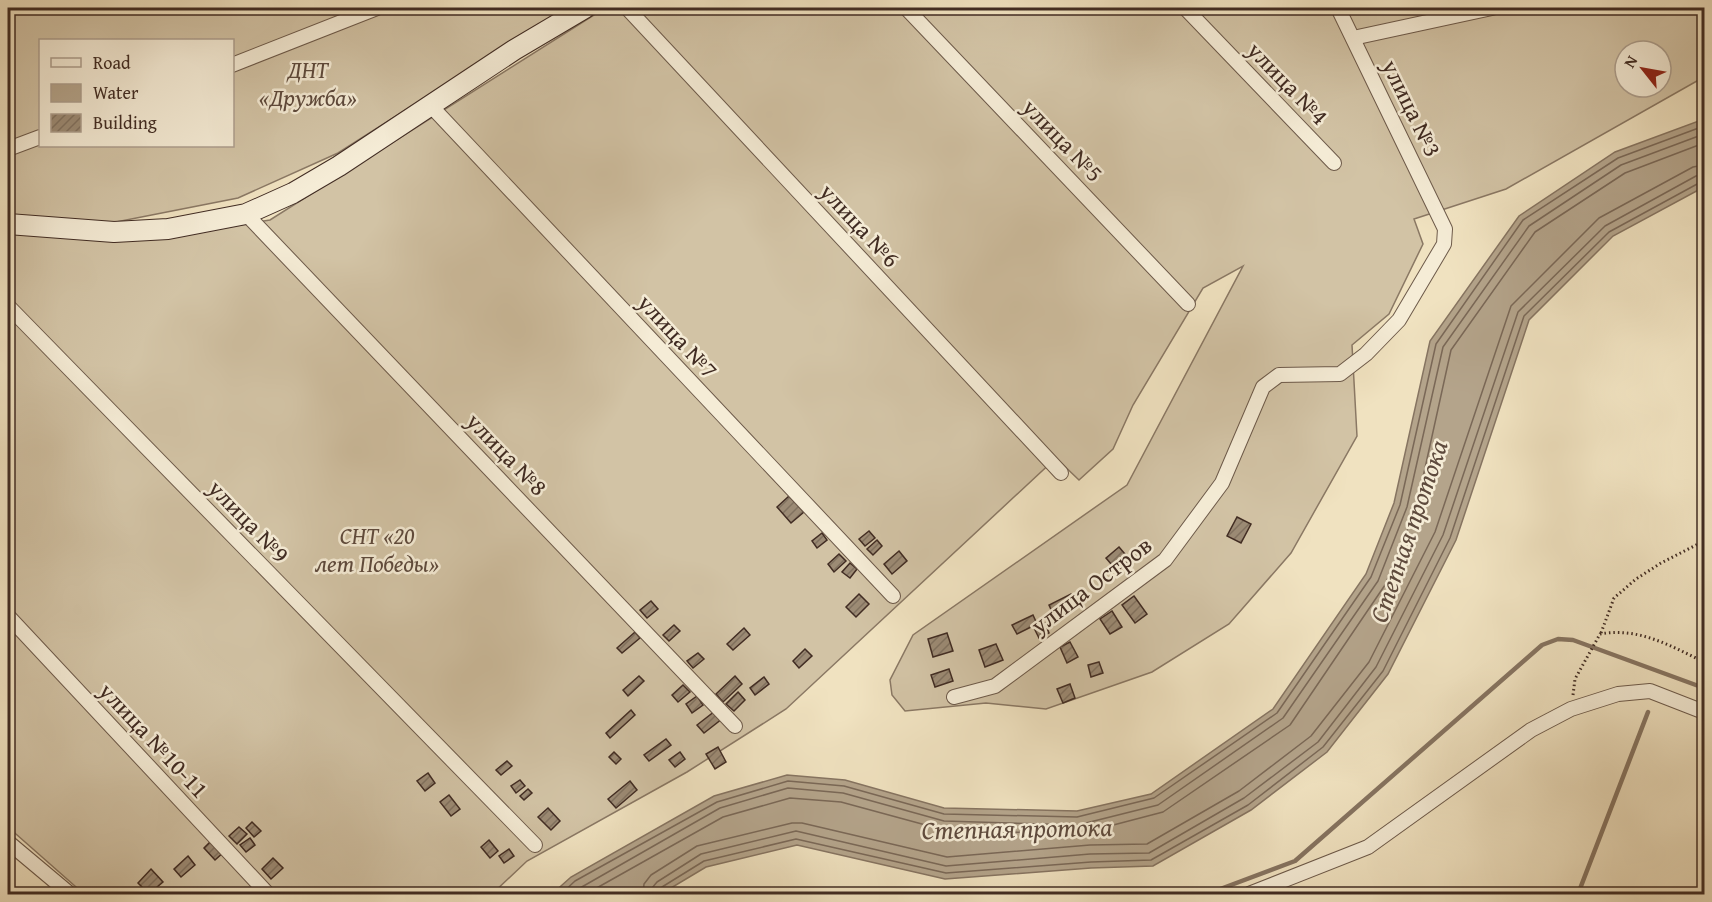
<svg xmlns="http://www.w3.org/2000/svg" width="1712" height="902" font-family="'Gentium Book Plus',serif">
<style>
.garden{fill:#d2c3a5;stroke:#8a7864;stroke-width:1.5;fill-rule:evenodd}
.water{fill:#b4a48b;stroke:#867461;stroke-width:1.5}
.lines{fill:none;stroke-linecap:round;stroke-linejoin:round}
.shore{stroke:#7a6857;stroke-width:1.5}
.stream{stroke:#867461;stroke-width:4.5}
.building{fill:url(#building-hatch);stroke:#412c23;stroke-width:1.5}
.street-casing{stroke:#6d5a4a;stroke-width:16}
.secondary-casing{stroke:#412c23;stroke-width:22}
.path{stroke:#412c23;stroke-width:3;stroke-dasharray:1.5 3;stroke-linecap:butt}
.street{stroke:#f5ecd6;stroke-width:14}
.secondary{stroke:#f5ecd6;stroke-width:20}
.labels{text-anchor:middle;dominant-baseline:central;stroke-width:5;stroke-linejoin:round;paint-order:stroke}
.park-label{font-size:24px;font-style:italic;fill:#5e4a3d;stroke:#f5ecd6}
.street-label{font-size:24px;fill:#412c23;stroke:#f5ecd6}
.water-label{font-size:26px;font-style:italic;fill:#5e4a3d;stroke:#f5ecd6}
</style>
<defs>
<pattern id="building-hatch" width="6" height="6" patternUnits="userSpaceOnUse" patternTransform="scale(1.5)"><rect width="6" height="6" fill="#9c8b75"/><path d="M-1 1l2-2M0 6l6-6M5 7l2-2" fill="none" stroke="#817260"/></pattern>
</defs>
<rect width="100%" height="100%" fill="#f0e2c0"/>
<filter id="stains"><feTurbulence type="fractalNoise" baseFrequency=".00333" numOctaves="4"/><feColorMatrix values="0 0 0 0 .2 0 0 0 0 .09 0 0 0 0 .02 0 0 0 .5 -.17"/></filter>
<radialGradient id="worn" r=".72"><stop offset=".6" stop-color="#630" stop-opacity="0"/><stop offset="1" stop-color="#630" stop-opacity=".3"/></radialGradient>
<g class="garden">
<path d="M8,8H566L338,153L238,198L111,223L8,215ZM40,40H232V146H40Z"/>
<path d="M605,8H1704V77L1506,189L1414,219L1423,244L1389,314L1352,345L1357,436L1291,553L1229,624L1152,672L1046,709L986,703L905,711L892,695L890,680L913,635L1127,485L1243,266L1203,288L1133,405L1113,449L1079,480L1056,458L786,709L687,772L527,861L492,894H84L8,827V232L200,231L270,220ZM1625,51H1661V87H1625Z"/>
</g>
<polygon class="water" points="1704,119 1704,187 1613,236 1529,320 1456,540 1388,674 1327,752 1251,810 1153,866 1091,868 945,879 797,845 706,867 661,894 552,894 571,877 714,796 787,775 845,780 944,808 1077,811 1151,794 1273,709 1366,574 1394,503 1430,341 1519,216 1615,152"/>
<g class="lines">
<g class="shore">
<polyline points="561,894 575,881 717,802 788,781 844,786 944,814 1077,817 1154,798 1277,713 1371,577 1400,505 1436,344 1523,220 1618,158 1704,126"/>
<polyline points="572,894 580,888 720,808 788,788 843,793 944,821 1078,825 1158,805 1283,718 1378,581 1407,507 1443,347 1529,226 1621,165 1704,134"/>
<polyline points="586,894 723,817 790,798 841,802 944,830 1079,834 1163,812 1290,725 1385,585 1416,509 1451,350 1535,232 1625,173 1704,143"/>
<polyline points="643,894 644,884 651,875 697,846 792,823 802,823 947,857 1090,845 1147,844 1239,791 1311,736 1369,662 1435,532 1511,306 1599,218 1693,167 1704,165"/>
<polyline points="652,894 652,888 657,882 701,854 796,831 946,866 1090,854 1149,853 1244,798 1318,742 1376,667 1443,535 1518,312 1605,226 1696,176 1704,174"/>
<polyline points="659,894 662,887 704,861 796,839 946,873 1091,862 1151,860 1248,805 1323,747 1383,671 1450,538 1524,316 1609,232 1699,183 1704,182"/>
</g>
<g class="stream">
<polyline points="1207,894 1295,861 1542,645 1558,639 1573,640 1704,688"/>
<polyline points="1578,894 1648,712"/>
</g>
</g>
<g class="building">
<polygon points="789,496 804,512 791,523 777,507"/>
<polygon points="1237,517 1251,524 1241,543 1227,536"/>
<polygon points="869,531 875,538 865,546 859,539"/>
<polygon points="822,533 827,540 817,548 812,541"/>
<polygon points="877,540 882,546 873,555 867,549"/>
<polygon points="1119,547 1130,560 1117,571 1106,558"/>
<polygon points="899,551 907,561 892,574 884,564"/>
<polygon points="839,554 846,561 834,572 828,564"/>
<polygon points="850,563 857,569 850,578 842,572"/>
<polygon points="859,594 869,604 856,617 846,607"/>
<polygon points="1071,594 1076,605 1054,616 1049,605"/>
<polygon points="1134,596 1147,614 1135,623 1122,605"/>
<polygon points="651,601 658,609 647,618 640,610"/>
<polygon points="1112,611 1122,627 1110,634 1100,619"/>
<polygon points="1033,615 1038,626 1045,623 1049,633 1039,638 1033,626 1017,634 1012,625"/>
<polygon points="674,625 680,631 669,641 663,635"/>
<polygon points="744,628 750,635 733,650 727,644"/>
<polygon points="635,632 640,638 622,653 617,648"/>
<polygon points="947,633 953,651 933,657 928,639"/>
<polygon points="1070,642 1078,657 1067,663 1060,647"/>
<polygon points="996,644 1003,660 985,667 979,650"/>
<polygon points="805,649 812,656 799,668 793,661"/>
<polygon points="698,653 704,659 693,668 687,661"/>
<polygon points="1099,662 1103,673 1091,677 1088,665"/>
<polygon points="949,669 953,681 935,687 931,675"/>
<polygon points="639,676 644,681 628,696 623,690"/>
<polygon points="735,676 742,684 723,702 716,694"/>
<polygon points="764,677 769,684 755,695 750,688"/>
<polygon points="1070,684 1075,698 1063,703 1057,689"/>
<polygon points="683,685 690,692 678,702 672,695"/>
<polygon points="738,692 745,700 734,711 726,704"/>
<polygon points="697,696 703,705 692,713 686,704"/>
<polygon points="631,710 635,715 610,738 606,733"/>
<polygon points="715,711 722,719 704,733 697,725"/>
<polygon points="666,739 671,745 649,761 644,755"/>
<polygon points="718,747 726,762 715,769 706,754"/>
<polygon points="614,752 621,759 616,764 609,757"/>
<polygon points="680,752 685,759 675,767 669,760"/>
<polygon points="507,761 512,766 501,775 496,770"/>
<polygon points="428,773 435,783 425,791 417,781"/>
<polygon points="520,780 525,786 516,793 511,786"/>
<polygon points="630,781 637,790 616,808 608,799"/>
<polygon points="528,789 532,793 524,800 520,796"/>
<polygon points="449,795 460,809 451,816 440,802"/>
<polygon points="548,808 560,821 551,830 538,817"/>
<polygon points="252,822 261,831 254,837 246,828"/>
<polygon points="239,827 247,834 237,844 229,836"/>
<polygon points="250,838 255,845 246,852 240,845"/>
<polygon points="213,839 225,851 215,860 204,848"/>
<polygon points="489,840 498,851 490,858 481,847"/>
<polygon points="509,849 514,856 504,863 499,856"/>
<polygon points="188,856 195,865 181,877 174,869"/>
<polygon points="273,858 283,868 271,879 262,869"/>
<polygon points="151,869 163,882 149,894 138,883"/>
</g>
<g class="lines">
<defs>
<g id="street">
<polyline points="627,8 1061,473"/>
<polyline points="906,8 1188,304"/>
<polyline points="1185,8 1334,163"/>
<polyline points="1353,38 1492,8"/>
<polyline points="232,65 377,8"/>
<polyline points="431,106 893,596"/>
<polyline points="8,149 40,137"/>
<polyline points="246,214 735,726"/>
<polyline points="8,306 535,845"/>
<polyline points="8,616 268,894"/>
<polyline points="954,697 995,686 1165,560 1222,483 1263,387 1279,375 1340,374 1366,354 1399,320 1444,244 1445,229 1338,8"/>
<polyline points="8,842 70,894"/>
<polyline points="1249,894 1368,847 1531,730 1571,709 1618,694 1650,691 1704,712"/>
</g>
<polyline id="secondary" points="8,224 114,232 168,229 246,214 293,193 339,166 514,50 585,8"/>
</defs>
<use href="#street" class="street-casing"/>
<use href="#secondary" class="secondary-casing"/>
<g class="path">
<polyline points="1601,633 1614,598 1636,579 1661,563 1704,541"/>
<path d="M1573,695L1575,679L1600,634C1639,627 1671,646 1704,662"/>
</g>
<use href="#street" class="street"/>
<use href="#secondary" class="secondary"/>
</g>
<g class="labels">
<g class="park-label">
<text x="308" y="69">ДНТ<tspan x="308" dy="28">«Дружба»</tspan></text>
<text x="377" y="535">СНТ «20<tspan x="377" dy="28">лет Победы»</tspan></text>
</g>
<g class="street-label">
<text transform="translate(1288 83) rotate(46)">улица №4</text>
<text transform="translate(1412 108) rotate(64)">улица №3</text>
<text transform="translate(1063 140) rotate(46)">улица №5</text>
<text transform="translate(860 225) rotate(47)">улица №6</text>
<text transform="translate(678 336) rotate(47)">улица №7</text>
<text transform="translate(507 454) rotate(46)">улица №8</text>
<text transform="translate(249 521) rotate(46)">улица №9</text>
<text transform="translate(1091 585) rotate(-37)">улица Остров</text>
<text transform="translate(154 740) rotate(47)">улица №10-11</text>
</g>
<g class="water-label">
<text transform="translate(1408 531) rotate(-71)">Степная протока</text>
<text transform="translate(1017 828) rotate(-1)">Степная протока</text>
</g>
</g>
<rect width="1712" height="902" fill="none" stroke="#f0e2c0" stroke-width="30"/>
<rect x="9" y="9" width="1694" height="884" fill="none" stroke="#412c23" stroke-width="3"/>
<rect x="15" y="15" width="1682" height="872" fill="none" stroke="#412c23" stroke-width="1.5"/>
<rect x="39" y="39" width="195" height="108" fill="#f5ecd6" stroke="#ad9f8e" stroke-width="1.5"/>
<rect x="51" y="58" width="30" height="9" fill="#f5ecd6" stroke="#ad9f8e" stroke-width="1.5"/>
<text x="93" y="69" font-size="18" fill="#412c23">Road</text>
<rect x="51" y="84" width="30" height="18" fill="#b4a48b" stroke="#ad9f8e" stroke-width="1.5"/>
<text x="93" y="99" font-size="18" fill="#412c23">Water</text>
<rect x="51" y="114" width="30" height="18" fill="url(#building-hatch)" stroke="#ad9f8e" stroke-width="1.5"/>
<text x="93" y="129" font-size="18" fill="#412c23">Building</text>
<g transform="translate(1643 69) rotate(301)"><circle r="28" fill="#f5ecd6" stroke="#ad9f8e" stroke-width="1.5"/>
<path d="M0-4.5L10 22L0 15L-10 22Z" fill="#8f2418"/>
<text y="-9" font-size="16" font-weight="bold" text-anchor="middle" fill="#412c23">N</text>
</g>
<rect width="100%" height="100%" filter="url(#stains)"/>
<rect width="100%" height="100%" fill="url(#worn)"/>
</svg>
